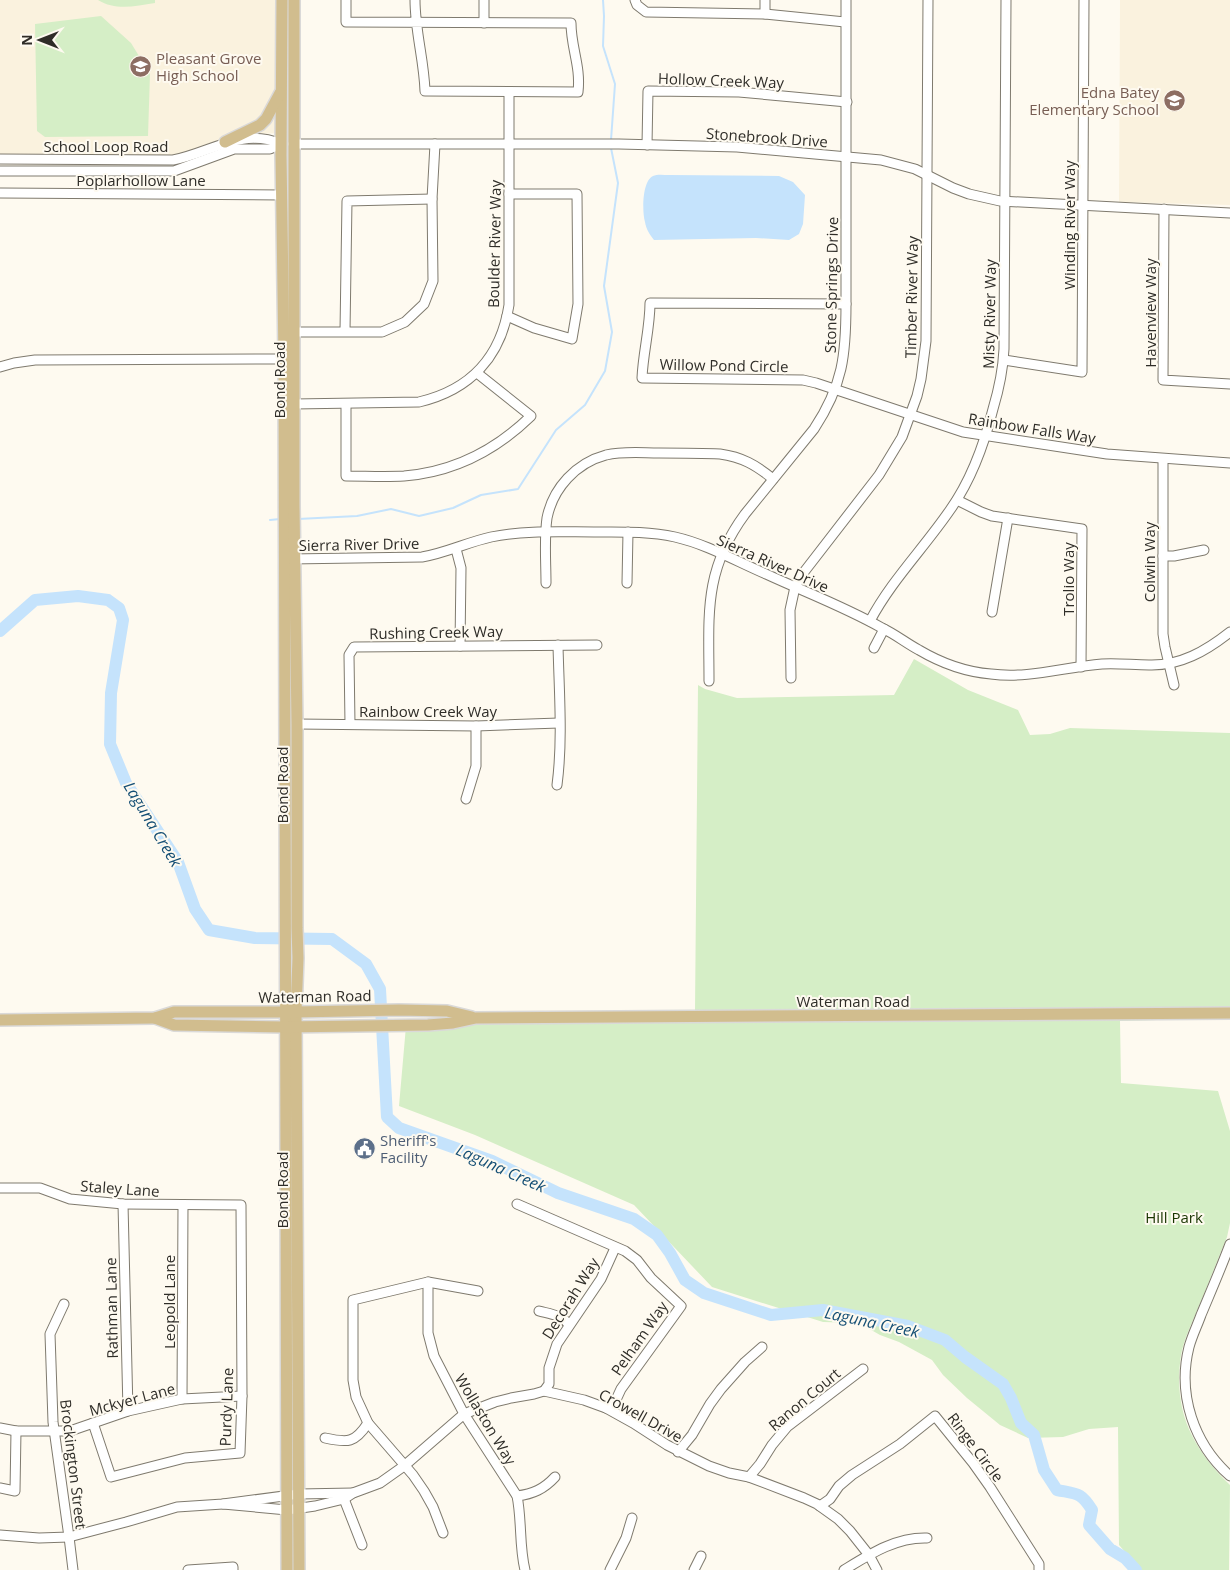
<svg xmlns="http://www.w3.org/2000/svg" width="1230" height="1570" font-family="'Open Sans',sans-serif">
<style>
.built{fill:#faf2de}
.green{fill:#d5eec6}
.water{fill:#c5e3fc}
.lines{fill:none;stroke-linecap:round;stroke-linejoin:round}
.stream{stroke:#c5e3fc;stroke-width:2}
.river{stroke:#c5e3fc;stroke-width:12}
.minor-casing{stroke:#7f7a6e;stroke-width:11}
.major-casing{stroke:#dad9d8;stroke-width:14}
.minor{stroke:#fff;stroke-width:9}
.major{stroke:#d1bd8e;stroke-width:11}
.labels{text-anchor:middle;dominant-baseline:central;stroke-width:4;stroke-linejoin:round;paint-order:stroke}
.education-label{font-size:15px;fill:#785e54;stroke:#fefaf0;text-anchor:start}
.street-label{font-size:15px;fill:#2f2d28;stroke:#fefaf0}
.service-label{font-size:15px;fill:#4e5e75;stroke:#fefaf0;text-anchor:start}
.park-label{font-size:15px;fill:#193500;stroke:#fefaf0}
.water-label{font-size:16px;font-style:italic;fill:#154f75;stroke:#fefaf0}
</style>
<rect width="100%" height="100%" fill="#fefaf0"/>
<g class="built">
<polygon points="0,0 279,0 280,133 237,135 182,156 0,157"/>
<polygon points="1120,0 1230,0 1230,205 1119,202"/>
</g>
<g class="green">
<path d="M98,0H155V3C135,6 116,11 98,0Z"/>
<polygon points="101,16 131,43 150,74 148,136 45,137 37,131 35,24"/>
<path d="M914,659L968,690L1018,710L1030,735L1050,734L1070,728L1230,733V1018L1120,1021L1121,1083L1218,1091L1230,1131V1223L1227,1237C1217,1261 1208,1285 1198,1308C1192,1323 1184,1339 1181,1355C1173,1410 1191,1447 1230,1485L1229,1570H1141L1119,1545L1118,1427L1089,1429L1063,1437L1028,1438L1000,1425L967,1398L943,1375L932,1360L899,1342L880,1335L859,1323L823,1322L712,1287L634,1205L475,1135L399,1106L406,1026L502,1018L695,1011L698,685L705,689L737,698L894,695Z"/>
</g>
<path class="water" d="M669,175L779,176L793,182L805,195L803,224L799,234L789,240L756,238L654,240C650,235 646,229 645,222C642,212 642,181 653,176C657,174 664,175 669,175Z"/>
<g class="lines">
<g class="stream">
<polyline points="603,0 604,16 603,46 615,84 611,140"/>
<polyline points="298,519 357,516 391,509 419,516 453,508 481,495 518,489 556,430 585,405 605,371 612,332 604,286 618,183 611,148"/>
<polyline points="270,520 280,519"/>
</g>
<path class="river" d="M0,631L35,600L78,596L108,600L119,608L123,620L111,693L110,744L126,783L178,862L195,909L209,930L255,938L332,939L366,964L380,989L387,1117L399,1128L492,1161L558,1193L634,1219L657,1235L670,1253L685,1280L704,1293L771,1315L823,1310L908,1326L945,1340L965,1357L1003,1384L1011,1398L1021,1423L1034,1435L1044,1470L1057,1490C1077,1494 1081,1492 1092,1510L1089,1525L1110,1549L1125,1558L1136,1570"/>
<defs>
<g id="minor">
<path d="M346,0V22C421,22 496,23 571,23C571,48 581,66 578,92L425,91C424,60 415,31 415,0"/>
<polyline points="635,0 637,5 646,12 765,14 845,22"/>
<polyline points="765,14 765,0"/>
<polyline points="484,23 484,0"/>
<polyline points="293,144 619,144 737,147 881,160 915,169 953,188 969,194 1000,201 1230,213"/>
<polyline points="647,145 648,91 739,92 847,102"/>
<path d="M0,159L173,160C210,153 242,127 281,144"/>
<polyline points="0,171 174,171 234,149 270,149 281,144"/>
<polyline points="0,193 282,195"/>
<polyline points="1164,209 1163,380 1230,384"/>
<path d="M846,304L650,303C650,328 643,353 642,378L803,380L816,383L963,432L1107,454L1230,463"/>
<polyline points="507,316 534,328 572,339 578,304 577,194 509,194"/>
<polyline points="345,331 347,201 432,199"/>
<polyline points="294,332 382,332 405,322 424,304 433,281 432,199 435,144"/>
<polyline points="1004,360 1082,372 1084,0"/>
<polyline points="0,367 14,363 35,360 284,359"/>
<path d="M294,404L419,402C470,390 501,357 509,305V92"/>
<path d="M346,404V476C365,476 385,477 404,476C454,472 496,450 531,416L477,373"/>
<polyline points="1163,459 1163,634 1165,647 1174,685"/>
<polyline points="957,500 981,512 992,516 1082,529 1081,667"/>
<polyline points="456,549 461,568 460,646"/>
<polyline points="1163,556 1174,556 1204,550"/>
<path d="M290,559L422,557C446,553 468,542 491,537C525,530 560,532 594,532C621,532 648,531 675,537C706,544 736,561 766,574C805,592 845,607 882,628C895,634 906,643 919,650C941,663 966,672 991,674C1029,679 1064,667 1102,664C1118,663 1133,665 1149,665C1180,666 1206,651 1230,632"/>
<path d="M546,583C546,562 544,539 547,518C553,488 576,463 606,455C623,451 642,453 659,453C679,453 700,453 720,454C742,457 756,465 773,479"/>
<polyline points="627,583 628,532"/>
<polyline points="992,612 1008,518"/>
<path d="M870,621C891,581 924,548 950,510C972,479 984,445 993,409C999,389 1003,370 1004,349L1006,0"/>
<polyline points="874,648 884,629"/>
<polyline points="791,678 790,610 795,587 804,572 879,475 902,437 917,396 921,379 926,341 928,0"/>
<path d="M709,681C709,615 703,571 745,514L814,429C843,385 846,355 846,304V0"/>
<polyline points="297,724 476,726 559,723"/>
<polyline points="350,724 349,655 354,647 597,645"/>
<path d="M557,785C563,739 559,691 558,645"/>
<polyline points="466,799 476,766 476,726"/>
<polyline points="0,1188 40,1188 70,1199 123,1204 241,1205 242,1396 240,1453 185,1458 111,1477 93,1423"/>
<polyline points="123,1204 128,1411"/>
<polyline points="517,1204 625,1251 637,1260 651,1278 681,1306 621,1389 615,1402 606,1408"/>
<path d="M1230,1244C1221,1268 1211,1291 1201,1315C1197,1326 1192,1336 1189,1347C1177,1395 1194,1444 1230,1476"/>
<path d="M428,1282V1333L434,1356L464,1414L517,1496C522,1520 519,1546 525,1570"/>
<polyline points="64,1304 50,1334 53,1422 69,1537 73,1570"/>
<path d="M539,1311C550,1314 562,1315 569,1325"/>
<polyline points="544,1391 549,1384 549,1368 557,1344 601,1279 615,1248"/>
<polyline points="182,1399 183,1205"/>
<polyline points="0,1428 16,1431 70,1431 128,1411 182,1399 242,1396"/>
<path d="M325,1438C348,1443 355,1443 368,1423"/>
<polyline points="678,1452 692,1435 710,1404 721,1389 745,1362 762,1347"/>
<polyline points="749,1477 760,1464 772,1445 787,1427 863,1369"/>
<polyline points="0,1488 15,1491 16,1431"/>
<path d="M517,1496C533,1494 544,1489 555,1477"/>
<polyline points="344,1499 362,1545"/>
<polyline points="223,1504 287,1510 315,1506 344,1499 353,1493 380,1483 404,1466 464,1414 495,1402 511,1398 534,1394 544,1391 584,1400 606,1408 633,1423 667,1445 709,1466 729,1473 749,1477 804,1498 817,1504 838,1519 850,1531 869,1555 877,1570"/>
<polyline points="820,1506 830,1499 839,1486 852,1475 900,1444 935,1416 973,1463 990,1487 1039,1564 1039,1570"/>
<polyline points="443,1533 433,1507 424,1491 413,1475 368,1423 356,1397 353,1380 353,1300 428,1282 478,1291"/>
<polyline points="0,1535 39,1538 69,1537 126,1522 177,1507 223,1504 299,1494 353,1493"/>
<polyline points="188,1570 233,1567 233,1570"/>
<polyline points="610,1570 626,1538 632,1518"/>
<polyline points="694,1570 701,1556"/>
<path d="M844,1570C870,1554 896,1537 927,1538"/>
</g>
<g id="major">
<polyline points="282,0 281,155 284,359 287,1570"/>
<polyline points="294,0 294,505 297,724 297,928 298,958 296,1012 299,1570"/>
<polyline points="225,142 260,125 266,119 280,93"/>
<polyline points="155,1018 174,1025 285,1027 428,1025 453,1023 476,1018 1230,1013"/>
<polyline points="0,1020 155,1018 174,1012 296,1012 399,1010 447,1011 472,1017"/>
</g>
</defs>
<use href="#minor" class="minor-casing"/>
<use href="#major" class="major-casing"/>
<use href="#minor" class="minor"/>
<use href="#major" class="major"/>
</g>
<defs>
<symbol id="school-disc" viewBox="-11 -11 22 22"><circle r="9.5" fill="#8d6e63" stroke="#fefaf0"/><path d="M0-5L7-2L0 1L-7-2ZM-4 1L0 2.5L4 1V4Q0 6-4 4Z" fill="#fff"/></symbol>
<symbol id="civic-disc" viewBox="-11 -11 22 22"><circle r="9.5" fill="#5c6f8a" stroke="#fefaf0"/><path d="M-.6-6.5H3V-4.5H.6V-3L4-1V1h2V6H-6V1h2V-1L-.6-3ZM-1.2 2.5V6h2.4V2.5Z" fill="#fff"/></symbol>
</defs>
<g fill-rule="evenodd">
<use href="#school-disc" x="128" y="54" width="25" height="25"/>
<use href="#school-disc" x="1162" y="88" width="25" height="25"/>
<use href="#civic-disc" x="352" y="1136" width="25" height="25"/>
</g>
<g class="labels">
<g class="education-label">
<text x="156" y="58">Pleasant Grove<tspan x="156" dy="17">High School</tspan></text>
<text x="1159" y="92" text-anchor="end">Edna Batey<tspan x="1159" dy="17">Elementary School</tspan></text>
</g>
<g class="street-label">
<text transform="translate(721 80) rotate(2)">Hollow Creek Way</text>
<text transform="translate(767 137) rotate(4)">Stonebrook Drive</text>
<text x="106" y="146">School Loop Road</text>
<text x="141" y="180">Poplarhollow Lane</text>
<text transform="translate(1069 225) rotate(-90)">Winding River Way</text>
<text transform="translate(494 244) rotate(-89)">Boulder River Way</text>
<text transform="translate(831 285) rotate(-89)">Stone Springs Drive</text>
<text transform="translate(911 297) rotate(-89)">Timber River Way</text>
<text transform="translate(1150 313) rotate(-90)">Havenview Way</text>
<text transform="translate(989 314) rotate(-89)">Misty River Way</text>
<text transform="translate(724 365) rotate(1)">Willow Pond Circle</text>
<text transform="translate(279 380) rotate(-90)">Bond Road</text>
<text transform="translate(1032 428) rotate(9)">Rainbow Falls Way</text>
<text transform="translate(359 544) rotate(-1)">Sierra River Drive</text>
<text transform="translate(1149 562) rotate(-90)">Colwin Way</text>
<text transform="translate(773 563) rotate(24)">Sierra River Drive</text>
<text transform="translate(1068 579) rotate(-90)">Trolio Way</text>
<text transform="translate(436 632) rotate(-1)">Rushing Creek Way</text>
<text x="428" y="711">Rainbow Creek Way</text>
<text transform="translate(282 785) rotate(-90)">Bond Road</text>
<text transform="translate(315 996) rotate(-1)">Waterman Road</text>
<text x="853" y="1001">Waterman Road</text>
<text transform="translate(120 1188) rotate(4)">Staley Lane</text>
<text transform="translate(282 1190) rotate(-90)">Bond Road</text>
<text transform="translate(570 1298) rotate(-58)">Decorah Way</text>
<text transform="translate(169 1302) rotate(-90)">Leopold Lane</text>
<text transform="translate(111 1308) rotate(-91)">Rathman Lane</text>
<text transform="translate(639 1338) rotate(-55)">Pelham Way</text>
<text transform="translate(132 1399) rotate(-15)">Mckyer Lane</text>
<text transform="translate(804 1399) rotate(-40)">Ranon Court</text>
<text transform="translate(226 1407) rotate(-88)">Purdy Lane</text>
<text transform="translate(641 1415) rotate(29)">Crowell Drive</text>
<text transform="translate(486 1419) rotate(59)">Wollaston Way</text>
<text transform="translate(976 1447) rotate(53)">Ringe Circle</text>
<text transform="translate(74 1464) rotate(83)">Brockington Street</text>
</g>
<g class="service-label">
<text x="380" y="1140">Sheriff's<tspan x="380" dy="17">Facility</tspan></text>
</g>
<g class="park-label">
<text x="1174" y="1217">Hill Park</text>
</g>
<g class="water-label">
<text transform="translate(153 824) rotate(59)">Laguna Creek</text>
<text transform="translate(501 1168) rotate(24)">Laguna Creek</text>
<text transform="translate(872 1322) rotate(12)">Laguna Creek</text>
</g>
</g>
<g transform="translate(40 40) rotate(270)" stroke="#fefaf0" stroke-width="4" paint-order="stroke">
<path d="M0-4L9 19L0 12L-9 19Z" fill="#2f2d28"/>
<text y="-8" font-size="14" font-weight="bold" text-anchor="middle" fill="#2f2d28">N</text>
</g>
</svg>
